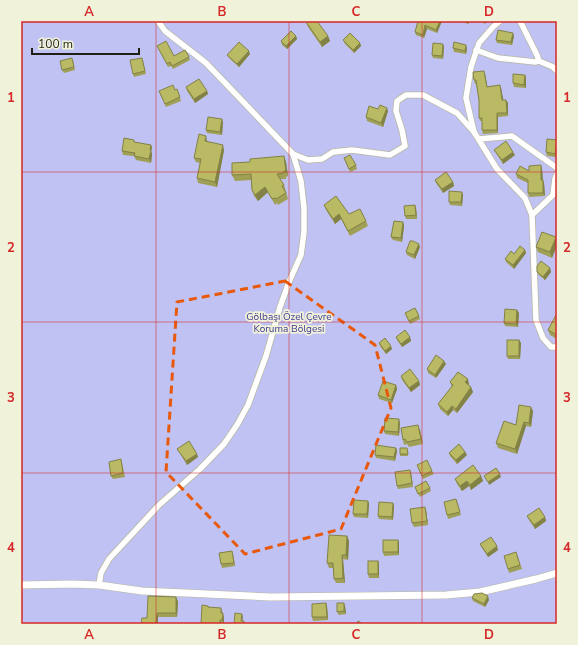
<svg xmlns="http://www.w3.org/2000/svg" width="578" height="645" font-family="'Nunito Sans',sans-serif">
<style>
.green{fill:#bfc2f3}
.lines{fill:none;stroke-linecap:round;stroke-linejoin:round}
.minor-casing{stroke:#b8b9a2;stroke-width:7}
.tertiary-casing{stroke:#b8b9a2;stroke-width:8}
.minor{stroke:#fff;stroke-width:5.5}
.tertiary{stroke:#fff;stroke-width:7}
.wall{fill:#a09f56}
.shaded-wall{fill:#828246}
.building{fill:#bab964;stroke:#828246}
.marked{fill:none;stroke:#e8590c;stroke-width:3;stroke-dasharray:8 5;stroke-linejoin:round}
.grid{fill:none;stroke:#d62828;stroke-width:1;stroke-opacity:0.55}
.labels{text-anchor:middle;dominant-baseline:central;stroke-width:3.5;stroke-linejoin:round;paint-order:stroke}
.park-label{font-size:10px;fill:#413b92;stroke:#f1f2da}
.neatline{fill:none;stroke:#d62828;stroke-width:1.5}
.grid-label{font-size:13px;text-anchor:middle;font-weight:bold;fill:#d62828}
</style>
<rect width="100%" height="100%" fill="#f1f2da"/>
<rect class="green" x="21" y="21" width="536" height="603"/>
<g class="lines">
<defs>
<g id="minor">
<polyline points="158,21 165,31 206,63 293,154 308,160 322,159 333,152 352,150 390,155 405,146 402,130 396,111 397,101 406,95 423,95 457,113 474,132"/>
<polyline points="500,21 493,27 479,43 471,67 466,98 474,132 497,169 525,198 532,215 536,320 543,338 551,347 557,347"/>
<polyline points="520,21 537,55 539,61"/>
<polyline points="476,50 498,58 535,62 539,61 553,67 557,71"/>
<polyline points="479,139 512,136 557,168"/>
<polyline points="532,215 553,195 555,179 557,174"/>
<polyline points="99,585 101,573 109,559 159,505 200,469 224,444 237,425 248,405 266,356 280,307 289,282 301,255 304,232 304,208 301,181 293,154"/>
</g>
<polyline id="tertiary" points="21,585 72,584 99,585 142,591 270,597 446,595 480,592 536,579 557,573"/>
</defs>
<use href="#minor" class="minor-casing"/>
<use href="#tertiary" class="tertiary-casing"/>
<use href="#minor" class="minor"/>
<use href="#tertiary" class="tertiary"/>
</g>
<g class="wall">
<polygon points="418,21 442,21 437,33 427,29 424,38 416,35 415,32"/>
<polygon points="461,21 470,21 468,24"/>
<polygon points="480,21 487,21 485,24"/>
<polygon points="306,22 328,36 330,41 322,47 308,27"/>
<polygon points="296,36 297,39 287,49 282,45 281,41"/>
<polygon points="514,36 512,45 497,43 496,40"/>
<polygon points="343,40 360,43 361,46 354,53 345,44"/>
<polygon points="157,46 174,56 189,57 190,60 173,69 171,66 168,67"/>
<polygon points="444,47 443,59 433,58 432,55"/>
<polygon points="453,48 467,48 466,54 454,52"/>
<polygon points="250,54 239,67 229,58 227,55"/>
<polygon points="142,58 146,74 134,77 133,74"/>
<polygon points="73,61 75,70 64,73 62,70"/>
<polygon points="485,74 487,87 500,85 501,88 503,100 508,103 508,116 498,117 498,133 483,134 482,130 482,121 480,121 479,118 479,100 476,84 475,84 474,80"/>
<polygon points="525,75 526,78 526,88 514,87 513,83"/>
<polygon points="186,87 207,91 208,94 195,103 187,91"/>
<polygon points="177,89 181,101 166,107 159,91 175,90"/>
<polygon points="378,109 388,111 383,127 367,121 366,117"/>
<polygon points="223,122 222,135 207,133 206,130"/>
<polygon points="557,140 557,150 556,157 547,156 546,152"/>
<polygon points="207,141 207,142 224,150 217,187 198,183 197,178 200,163 196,162 194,158"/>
<polygon points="135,142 151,145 152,148 151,151 152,154 151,163 136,160 134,156 123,155 122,151"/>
<polygon points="494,150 515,155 503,164 496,153"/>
<polygon points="344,158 356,165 357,169 350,172"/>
<polygon points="286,162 288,176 286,177 286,179 280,179 284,185 288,199 278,205 277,203 275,205 268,192 258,201 254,196 252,190 251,180 235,181 232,175"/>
<polygon points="542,169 543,180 544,183 545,196 529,197 528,193 528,183 517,178 516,174 529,171"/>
<polygon points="435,180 453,182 454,186 443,193 436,183"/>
<polygon points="463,195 462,206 450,205 449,202"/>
<polygon points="324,205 366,221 368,226 350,236 341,219 335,224 326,210"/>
<polygon points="416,208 417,219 406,219 405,216"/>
<polygon points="403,222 404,226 402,242 393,240 391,237"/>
<polygon points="556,237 557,240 557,245 552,258 538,252 536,247"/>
<polygon points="420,247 415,259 407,255 406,252"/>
<polygon points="525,250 526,253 514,269 506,262 505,259 514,254"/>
<polygon points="550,268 551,272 545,280 539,275 537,272"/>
<polygon points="517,310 519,313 518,327 505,326 504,323"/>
<polygon points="405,313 419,316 420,319 410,324"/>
<polygon points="557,315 557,339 550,335 548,330"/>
<polygon points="396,337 410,337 411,341 402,347 397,340"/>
<polygon points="519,340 521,343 520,359 508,359 507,356"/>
<polygon points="379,343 392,349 386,354 380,346"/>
<polygon points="446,364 436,378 428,373 427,369"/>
<polygon points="401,376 419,381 420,385 411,392 402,380"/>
<polygon points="450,382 469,384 468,385 473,392 457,413 453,410 448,416 440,409 438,404 452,387"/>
<polygon points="396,385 397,389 392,403 379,399 378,395"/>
<polygon points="533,411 531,427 526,426 517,454 498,448 496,443 516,425"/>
<polygon points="400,423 399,436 385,434 384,431"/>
<polygon points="420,430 423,444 409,447 407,444 404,445 403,440"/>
<polygon points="396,448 397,451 395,461 376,458 375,455"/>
<polygon points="407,448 408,456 400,456 400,454"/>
<polygon points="177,449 198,457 187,465 179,452"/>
<polygon points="465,452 467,455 457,464 450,456 449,453"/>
<polygon points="121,459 125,477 113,479 111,476"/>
<polygon points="418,468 432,471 434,474 423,479"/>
<polygon points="410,470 411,473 413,487 398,489 397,486"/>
<polygon points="481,476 483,481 471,490 469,486 462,491 457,484 455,479"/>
<polygon points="415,487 430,488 431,491 420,497"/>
<polygon points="456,499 461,515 448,519 447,515"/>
<polygon points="368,501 369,504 368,518 354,517 353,514"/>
<polygon points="393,503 394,506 393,520 379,519 378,516"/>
<polygon points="426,510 428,525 414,527 412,523"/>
<polygon points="527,516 545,517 546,521 535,529 529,520"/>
<polygon points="347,536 349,541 348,560 343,559 345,583 336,583 334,579 333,568 329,568 327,563"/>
<polygon points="398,540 399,543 399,555 384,556 383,552"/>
<polygon points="480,544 498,550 488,557 482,548"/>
<polygon points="232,551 233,555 235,566 222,568 221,564"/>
<polygon points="516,552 522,569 509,573 504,556"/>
<polygon points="378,561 379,564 379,578 369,578 368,574"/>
<polygon points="176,597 178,602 177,617 158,617 158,624 141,624 147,618"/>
<polygon points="472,598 489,600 485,607 473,601"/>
<polygon points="326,603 327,606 328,620 313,621 312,617"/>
<polygon points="208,606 209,607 223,613 224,618 224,624 201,624"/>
<polygon points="345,606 346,614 339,615 337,612"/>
</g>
<g class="shaded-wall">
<polygon points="440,21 442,21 437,33 436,30"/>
<polygon points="467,21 470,21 468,24"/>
<polygon points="425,25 427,29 424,38 423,35"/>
<polygon points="513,33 514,36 512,45 511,42"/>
<polygon points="296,36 297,39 287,49 286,46"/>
<polygon points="328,36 330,41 322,47 320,42"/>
<polygon points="360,43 361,46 354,53 353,50"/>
<polygon points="443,44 444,47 443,59 442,56"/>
<polygon points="466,45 467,48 466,54 465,51"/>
<polygon points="249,51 250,54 239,67 237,64"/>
<polygon points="484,71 485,74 488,90 487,87"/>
<polygon points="525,75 526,78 526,88 524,85"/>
<polygon points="500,85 501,88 504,103 502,100"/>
<polygon points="207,91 208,94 195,103 194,99"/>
<polygon points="506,100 508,103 508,116 507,113"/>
<polygon points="387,108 388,111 383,127 381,123"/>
<polygon points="497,113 498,117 498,133 497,130"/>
<polygon points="222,119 223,122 222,135 220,132"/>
<polygon points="206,136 207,141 206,146 205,141"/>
<polygon points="557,140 557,150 556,157 555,154"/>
<polygon points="151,145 152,148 151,151 152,154 151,163 149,159 150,150"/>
<polygon points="223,145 224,150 217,187 215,182"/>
<polygon points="513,152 515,155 503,164 502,160"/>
<polygon points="284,156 286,162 288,176 286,171"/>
<polygon points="541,165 542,169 543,183 541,180"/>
<polygon points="543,180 544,183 545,196 543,193"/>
<polygon points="453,182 454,186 443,193 442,189"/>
<polygon points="265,187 268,192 258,201 255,195"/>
<polygon points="462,192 463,195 462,206 461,202"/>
<polygon points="415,205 416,208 417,219 416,215"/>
<polygon points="339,214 341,219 335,224 333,219"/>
<polygon points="403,222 404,226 402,242 401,238"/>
<polygon points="556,237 557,240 557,245 552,258 550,252"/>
<polygon points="419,244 420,247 415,259 414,255"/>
<polygon points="525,250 526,253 514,269 513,265"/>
<polygon points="550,268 551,272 545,280 543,277"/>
<polygon points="517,310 519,313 518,327 516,324"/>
<polygon points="410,337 411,341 402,347 401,344"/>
<polygon points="519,340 521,343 520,359 519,356"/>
<polygon points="391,346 392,349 386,354 385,351"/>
<polygon points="444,361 446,364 436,378 435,375"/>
<polygon points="468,379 469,384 467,387 465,382"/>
<polygon points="419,381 420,385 411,392 409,388"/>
<polygon points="396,385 397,389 392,403 391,400"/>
<polygon points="471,387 473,392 457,413 456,409"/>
<polygon points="452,406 453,410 448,416 447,412"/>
<polygon points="531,407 533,411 531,427 529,423"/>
<polygon points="399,419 400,423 399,436 398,432"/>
<polygon points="524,422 526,426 517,454 515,449"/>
<polygon points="418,425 420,430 423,444 421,439"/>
<polygon points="396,448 397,451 395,461 394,457"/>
<polygon points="465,452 467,455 457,464 456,460"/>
<polygon points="197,454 198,457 187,465 186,461"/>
<polygon points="410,470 411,473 413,487 412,483"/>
<polygon points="500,474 501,477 489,485 488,482"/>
<polygon points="481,476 483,481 471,490 470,485"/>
<polygon points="467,481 469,486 462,491 460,486"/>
<polygon points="368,501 369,504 368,518 367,514"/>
<polygon points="393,503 394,506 393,520 392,517"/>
<polygon points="425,507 426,510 428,525 427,521"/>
<polygon points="545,517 546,521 535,529 534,525"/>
<polygon points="347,536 349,541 348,560 346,555"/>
<polygon points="398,540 399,543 399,555 398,552"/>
<polygon points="497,546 498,550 488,557 487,554"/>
<polygon points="232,551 233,555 235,566 234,563"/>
<polygon points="342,555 343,559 345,583 343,578"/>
<polygon points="378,561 379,564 379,578 378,574"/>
<polygon points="488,596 489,600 485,607 484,604"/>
<polygon points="176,597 178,602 177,617 176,613"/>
<polygon points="326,603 327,606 328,620 327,617"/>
<polygon points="344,603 345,606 346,614 344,611"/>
<polygon points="221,608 224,618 224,624 222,620 221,613"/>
<polygon points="157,613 158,617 158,624 156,624"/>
<polygon points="242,614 243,617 242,624 241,621"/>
</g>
<g class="building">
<polygon points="308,21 317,21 328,36 320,42 306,22"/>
<polygon points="418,21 440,21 436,30 425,25 423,35 415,32"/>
<polygon points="498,30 513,33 511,42 496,40"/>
<polygon points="291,31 296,36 286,46 281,41"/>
<polygon points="350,33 360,43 353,50 343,40"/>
<polygon points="166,41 174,56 185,50 189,57 172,66 170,62 167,64 157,46"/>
<polygon points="239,42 249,51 237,64 227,55"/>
<polygon points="454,42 466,45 465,51 453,48"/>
<polygon points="433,43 443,44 442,56 432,55"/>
<polygon points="72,58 74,67 62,70 60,61"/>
<polygon points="142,58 145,71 133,74 130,60"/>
<polygon points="484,71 487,87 500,85 502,100 506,100 507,113 497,113 497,130 482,130 482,118 479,118 479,100 476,80 474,80 473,72"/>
<polygon points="513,74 525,75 524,85 513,83"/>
<polygon points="199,79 207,91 194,99 186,87"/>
<polygon points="173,85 175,90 177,89 180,97 165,104 159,91"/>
<polygon points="380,105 387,108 381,123 366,117 369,106 378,109"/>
<polygon points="208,117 222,119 220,132 206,130"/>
<polygon points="199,134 206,136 205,141 223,145 215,182 197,178 201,159 194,158"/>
<polygon points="124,138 134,140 134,142 151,145 150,150 151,150 149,159 134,156 135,153 122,151"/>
<polygon points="547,139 557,140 555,154 546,152"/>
<polygon points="506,141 513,152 502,160 494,150"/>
<polygon points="350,155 356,165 349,169 344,158"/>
<polygon points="284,156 286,171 284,171 284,173 277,174 284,185 282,186 286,193 276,199 275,198 272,199 265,187 255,195 252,190 251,174 232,175 232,163 250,162 250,159"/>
<polygon points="541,165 541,180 543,180 543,193 528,193 528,180 516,174 520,166 529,171 529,166"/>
<polygon points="446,172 453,182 442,189 435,180"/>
<polygon points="449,191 462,192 461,202 449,202"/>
<polygon points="336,196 349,214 360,209 366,221 348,231 339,214 333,219 324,205"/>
<polygon points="415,205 416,215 405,216 404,206"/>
<polygon points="394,221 403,222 401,238 391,237"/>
<polygon points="542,232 556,237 550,252 536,247"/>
<polygon points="410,241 413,241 419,244 414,255 406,252"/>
<polygon points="520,246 525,250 513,265 505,259 511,251 514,254"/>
<polygon points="541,261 550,268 543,277 537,272 537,266"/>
<polygon points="415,308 419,316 409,321 405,313"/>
<polygon points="505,309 517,310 516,324 504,323"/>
<polygon points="556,315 557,315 557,335 548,330"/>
<polygon points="405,330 410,337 401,344 396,337"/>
<polygon points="385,338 391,346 385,351 379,343"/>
<rect x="507" y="340" width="12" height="16"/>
<polygon points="436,355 444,361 435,375 427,369"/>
<polygon points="410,369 419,381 409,388 401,376"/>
<polygon points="458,372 468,379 465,382 471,387 456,409 452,406 447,412 438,404 453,385 450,382"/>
<polygon points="383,381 396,385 391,400 378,395"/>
<polygon points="519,405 531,407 529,423 524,422 515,449 496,443 504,421 516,425"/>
<polygon points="385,418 399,419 398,432 384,431"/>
<polygon points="418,425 421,439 407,442 405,439 403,440 401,428"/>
<polygon points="189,441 197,454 186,461 177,449"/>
<polygon points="459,444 465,452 456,460 449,453"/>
<polygon points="376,445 396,448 394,457 375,455"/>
<polygon points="400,448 407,448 408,454 400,454"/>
<polygon points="121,459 123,473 111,476 109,462"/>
<polygon points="427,460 432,471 422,476 417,465"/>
<polygon points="473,465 481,476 470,485 467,481 460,486 455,479"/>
<polygon points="496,468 500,474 488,482 484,476"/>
<polygon points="410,470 412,483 397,486 395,472"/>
<polygon points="426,481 430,488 418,494 415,487"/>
<polygon points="456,499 460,512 447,515 444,502"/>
<polygon points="354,500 368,501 367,514 353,514"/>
<polygon points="379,502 393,503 392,517 378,516"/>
<polygon points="425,507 427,521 412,523 410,509"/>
<polygon points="539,508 545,517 534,525 527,516"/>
<polygon points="329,535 347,536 346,555 342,555 343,578 334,579 333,563 327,563"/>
<polygon points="491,537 497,546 487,554 480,544"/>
<rect x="383" y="540" width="15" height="12"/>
<polygon points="232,551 234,563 221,564 219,553"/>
<polygon points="516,552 520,565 508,569 504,556"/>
<rect x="368" y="561" width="10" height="13"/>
<polygon points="482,593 488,596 484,604 472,598 474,594"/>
<polygon points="148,596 176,597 176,613 157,613 156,624 141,624 142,618 147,618"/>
<polygon points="326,603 327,617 312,617 312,604"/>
<polygon points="337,603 344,603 344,611 337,612"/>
<polygon points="202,605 208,606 208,607 221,608 221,613 223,613 222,620 220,620 220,624 201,624"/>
<polygon points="235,613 242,614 241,621 244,621 244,624 234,624"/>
<polygon points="358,621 363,624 357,624"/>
</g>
<path class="marked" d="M285,281L375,345L391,408L341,529L245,554L166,472L177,302Z"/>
<path class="grid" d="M156,21V624M289,21V624M422,21V624M21,172H557M21,322H557M21,473H557"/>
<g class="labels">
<g class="park-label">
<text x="289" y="317">Gölbaşı Özel Çevre<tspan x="289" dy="12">Koruma Bölgesi</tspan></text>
</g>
</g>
<rect width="578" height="645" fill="none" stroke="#f1f2da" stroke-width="44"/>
<path d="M32 48v6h107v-6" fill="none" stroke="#1f1f17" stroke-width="2"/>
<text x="38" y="48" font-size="12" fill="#1f1f17" stroke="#f1f2da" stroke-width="3" paint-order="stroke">100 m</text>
<rect x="22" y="22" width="534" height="601" class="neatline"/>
<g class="grid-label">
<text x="89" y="16">A</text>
<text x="222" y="16">B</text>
<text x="356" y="16">C</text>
<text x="489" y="16">D</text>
<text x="11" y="102">1</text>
<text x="567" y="102">1</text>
<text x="11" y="252">2</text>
<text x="567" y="252">2</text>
<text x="11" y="402">3</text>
<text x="567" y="402">3</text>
<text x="11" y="552">4</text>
<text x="567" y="552">4</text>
<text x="89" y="639">A</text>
<text x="222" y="639">B</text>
<text x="356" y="639">C</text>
<text x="489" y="639">D</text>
</g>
</svg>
